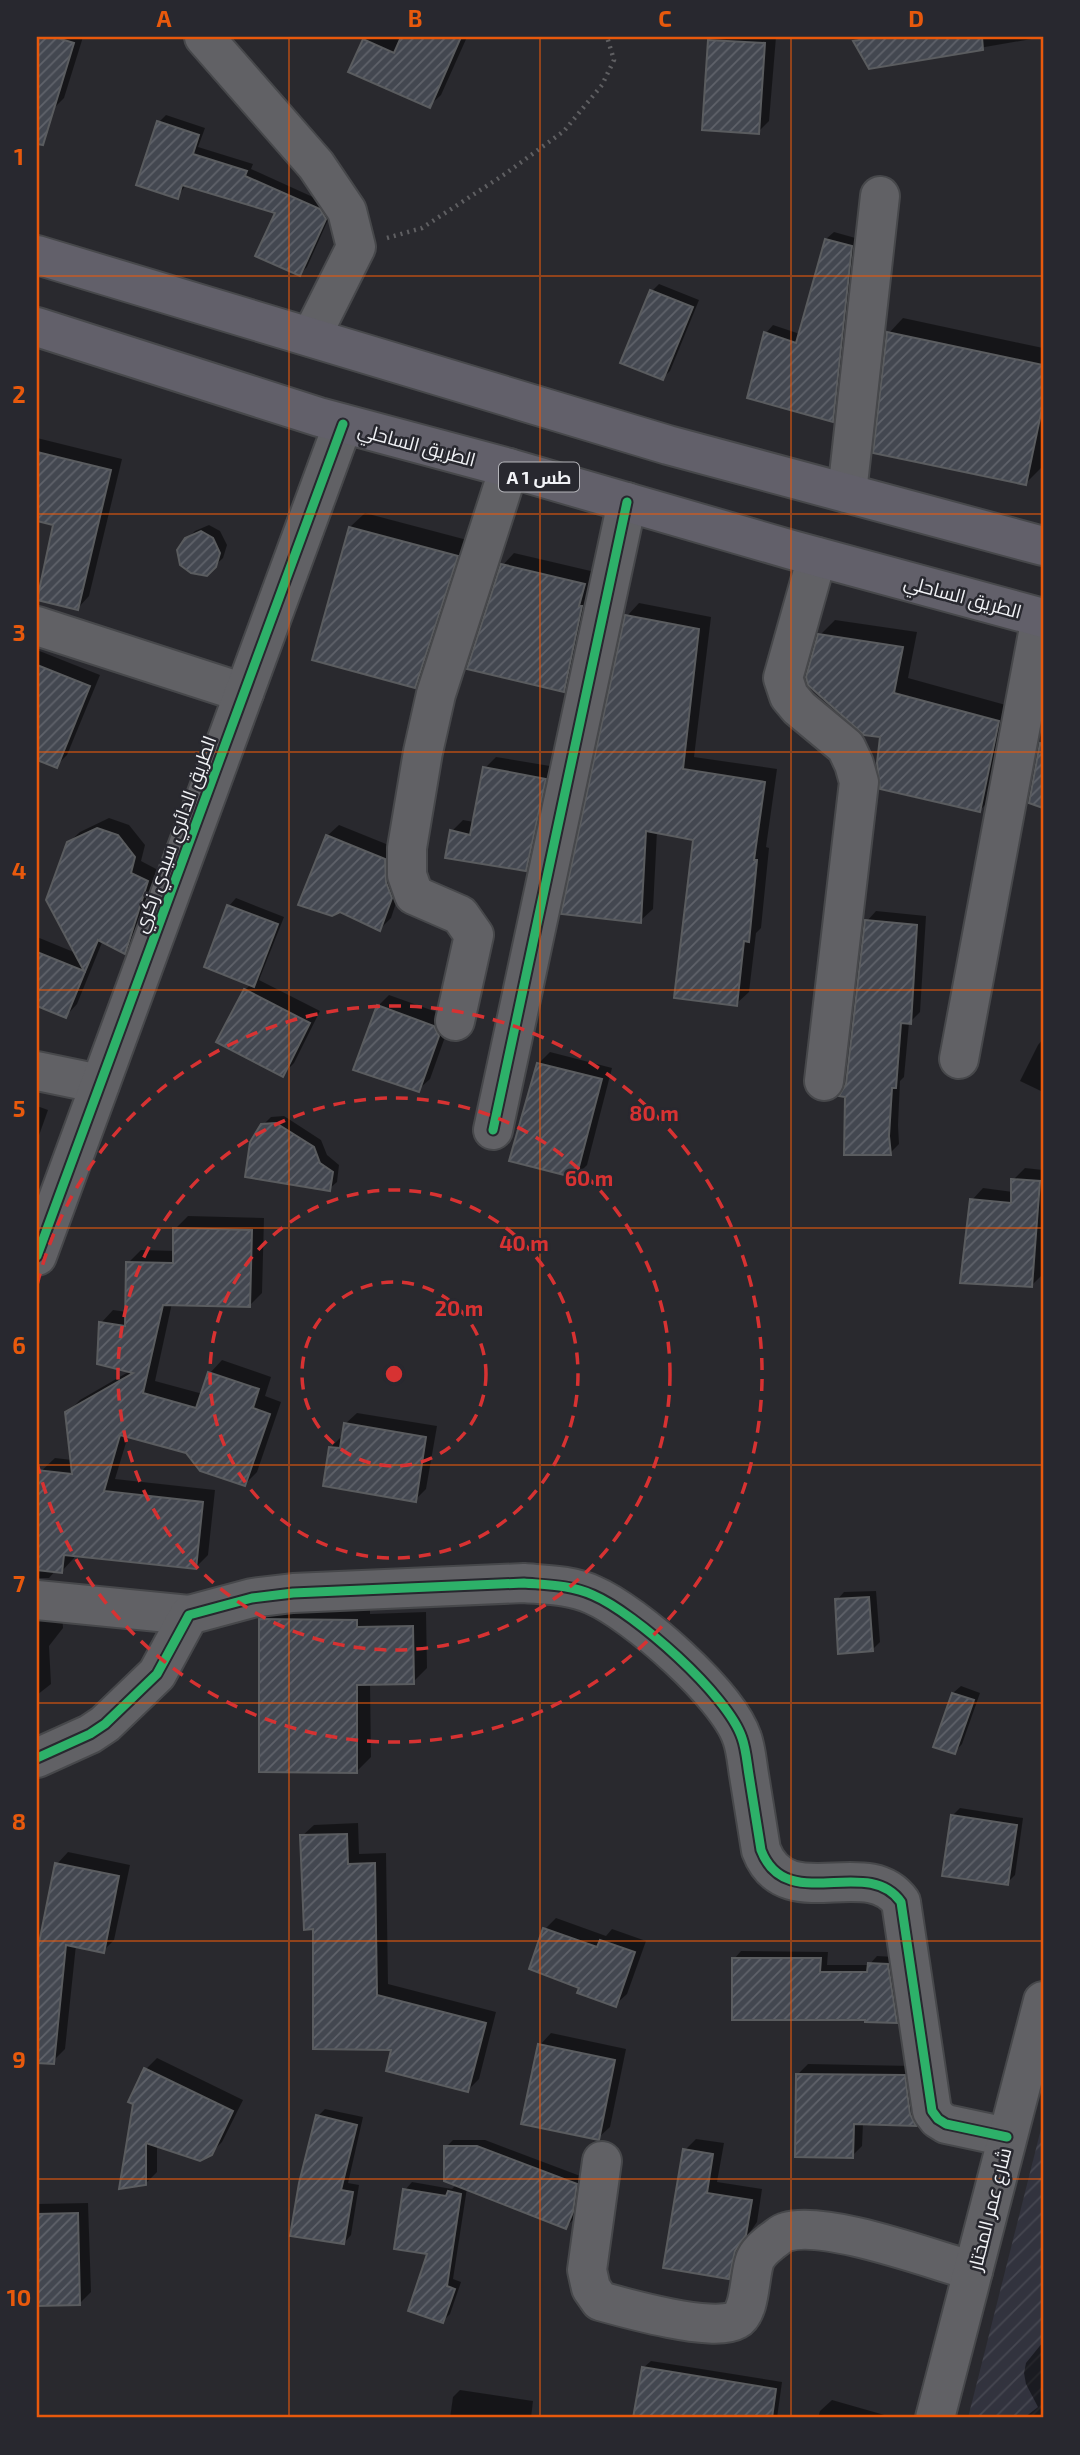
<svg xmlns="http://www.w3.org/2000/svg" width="1080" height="2455" font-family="'Exo 2',Cairo,sans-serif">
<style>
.industrial{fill:url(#industrial-furrows)}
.shadow{fill:#0007}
.building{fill:url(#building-hatch);stroke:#5a5c5f;stroke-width:2}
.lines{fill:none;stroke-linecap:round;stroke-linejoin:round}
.minor-casing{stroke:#47484b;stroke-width:42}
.highway-casing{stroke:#47484b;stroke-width:42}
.path{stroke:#5f5f62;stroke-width:4.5;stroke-dasharray:2 5;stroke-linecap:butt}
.minor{stroke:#616165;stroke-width:38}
.highway{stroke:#62606a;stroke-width:38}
.cycleway-casing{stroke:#28282f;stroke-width:13}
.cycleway{stroke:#2db169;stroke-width:9}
.grid{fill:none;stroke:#e8590c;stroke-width:2;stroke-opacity:0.55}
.ring{fill:none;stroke:#d73232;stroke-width:3.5;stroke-dasharray:12 9}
.labels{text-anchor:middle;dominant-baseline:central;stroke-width:5;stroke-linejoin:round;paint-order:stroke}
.shield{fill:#28282f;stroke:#b5b5ba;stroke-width:2}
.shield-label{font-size:18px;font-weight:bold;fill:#f1f2f6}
.street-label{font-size:19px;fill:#f1f2f6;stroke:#28282f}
.centre{fill:#d73232;stroke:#28282f;stroke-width:3.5}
.ring-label{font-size:21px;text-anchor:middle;font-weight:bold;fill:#d73232;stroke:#28282f;stroke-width:5;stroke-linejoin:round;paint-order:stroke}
.neatline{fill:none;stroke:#e8590c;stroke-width:2.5}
.grid-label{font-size:23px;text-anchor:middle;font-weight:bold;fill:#e8590c}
</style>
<defs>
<pattern id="industrial-furrows" width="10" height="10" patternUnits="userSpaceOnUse" patternTransform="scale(1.75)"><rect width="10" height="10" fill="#32333e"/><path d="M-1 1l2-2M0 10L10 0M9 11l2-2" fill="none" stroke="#464751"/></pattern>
<pattern id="building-hatch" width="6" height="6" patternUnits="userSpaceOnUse" patternTransform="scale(1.75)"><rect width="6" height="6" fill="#434750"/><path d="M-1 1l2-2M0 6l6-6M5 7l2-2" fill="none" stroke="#5f626a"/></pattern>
</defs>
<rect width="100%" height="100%" fill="#29292e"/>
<polygon class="industrial" points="1043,2121 1043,2418 968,2418"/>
<g class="shadow">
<polygon points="37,37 83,37 64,98 53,109 38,105 37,110"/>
<polygon points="368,37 394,37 402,40 403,37 467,37 441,95 429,106 364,40"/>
<polygon points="714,37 776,37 769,121 758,132 710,40"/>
<polygon points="859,37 1043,37 870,67 855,41"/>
<polygon points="166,115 205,128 198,147 253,164 251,169 326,203 332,211 307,267 300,274 277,212 186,185 177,197 159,122"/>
<polygon points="834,232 859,239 840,413 832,420 766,333 773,325 800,334 826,239"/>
<polygon points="659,284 699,300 670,371 663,378 652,291"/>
<polygon points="903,318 1043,348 1043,457 1041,468 1026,483 889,333"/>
<polygon points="37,438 122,459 89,596 78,608 55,524 37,519"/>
<polygon points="365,513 471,541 430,671 415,686 350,527"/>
<polygon points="209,525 220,531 227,545 223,558 206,574 187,539 195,531"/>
<polygon points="514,553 595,572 575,679 563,690 503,565"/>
<polygon points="639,603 711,617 694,757 777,769 766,847 769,848 761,928 756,933 749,992 736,1004 695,838 657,831 653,909 640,921 627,616"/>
<polygon points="835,620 917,632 908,678 1013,707 995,795 980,810 882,736 820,635"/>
<polygon points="37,650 100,675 67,755 56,766 37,758"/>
<polygon points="496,757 556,767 537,858 525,869 452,831 463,820 474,822 485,768"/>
<polygon points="109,818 129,825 145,845 141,861 158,870 135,941 124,952 103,940 77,1004 66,1016 37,1004 37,937 76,953 68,843 80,832"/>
<polygon points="339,825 396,848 402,885 391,918 380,929 327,836"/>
<polygon points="236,898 284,917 259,980 320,1011 294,1063 282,1075 245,990 251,984 229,906"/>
<polygon points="876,911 926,916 920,1012 909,1023 904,1077 900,1081 898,1125 899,1144 890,1153 847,1095 867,921"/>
<polygon points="389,995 445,1015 450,1023 430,1079 418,1090 378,1006"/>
<polygon points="1043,1039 1043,1092 1020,1081 1038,1045"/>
<polygon points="550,1052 612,1068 587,1165 576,1176 538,1064"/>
<polygon points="37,1106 48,1110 37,1141"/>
<polygon points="284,1116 321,1140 327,1155 339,1165 337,1182 329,1189 263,1125 271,1117"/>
<polygon points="1025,1168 1043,1170 1043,1274 1032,1285 972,1200 983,1188 1013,1192 1013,1180"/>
<polygon points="188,1216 264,1218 262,1293 250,1305 172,1303 155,1381 203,1394 210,1373 222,1360 271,1377 265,1396 281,1402 257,1472 245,1484 187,1452 128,1436 115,1479 215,1490 208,1555 196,1567 75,1554 74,1558 62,1571 56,1570 49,1578 37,1578 37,1475 55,1458 72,1460 67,1413 80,1400 130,1371 101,1323 113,1310 127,1312 128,1263 141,1250 175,1251 175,1229"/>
<polygon points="357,1413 437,1426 426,1489 415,1500 331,1447 342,1436 345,1424"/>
<polygon points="876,1591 880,1642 872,1650 837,1600 844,1592"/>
<polygon points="274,1606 370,1606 370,1614 426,1612 427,1668 413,1682 370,1683 371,1757 357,1771 260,1620"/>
<polygon points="37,1607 62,1612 63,1628 49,1646 51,1684 37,1695"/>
<polygon points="961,1686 980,1693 962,1744 955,1752 953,1693"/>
<polygon points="960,1808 1023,1818 1015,1875 1007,1883 952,1816"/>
<polygon points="358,1823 359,1854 386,1853 388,1984 496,2012 479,2079 467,2091 393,2048 302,1836 314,1825"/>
<polygon points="68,1852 130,1865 114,1940 103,1951 76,1945 65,2049 53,2061 37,2059 37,1960 57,1864"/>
<polygon points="556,1918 606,1936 612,1929 646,1941 627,1994 615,2005 581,1986 545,1929"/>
<polygon points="741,1951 828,1952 827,1965 869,1965 877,1956 895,1957 904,2014 896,2022 734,1959"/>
<polygon points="551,2033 626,2049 610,2127 598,2138 540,2045"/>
<polygon points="157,2058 243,2100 222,2142 211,2153 157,2145 157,2172 146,2183 146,2069"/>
<polygon points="808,2064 914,2066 925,2115 915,2124 863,2123 862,2146 852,2156 798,2074"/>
<polygon points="325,2109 363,2117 348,2183 359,2185 351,2235 344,2243 318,2116"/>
<polygon points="696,2139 724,2143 717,2182 762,2189 757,2222 746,2238 740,2266 728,2277 685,2150"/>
<polygon points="453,2140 485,2140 583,2177 579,2203 573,2220 566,2227 467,2188 453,2279 461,2282 450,2314 443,2321 429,2252 405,2190 412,2182 452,2189 457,2184 446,2147"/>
<polygon points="88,2203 91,2292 80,2303 37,2305 37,2204"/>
<polygon points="1043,2283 1043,2307 1041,2295"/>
<polygon points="1043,2342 1043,2418 1024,2418 1038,2407 1026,2384 1024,2373 1026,2363"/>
<polygon points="651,2361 782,2382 777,2418 635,2418 643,2368"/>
<polygon points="460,2390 533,2401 531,2418 450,2418 453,2397"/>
<polygon points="832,2400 895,2418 818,2418 820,2411"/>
</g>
<g class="building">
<polygon points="37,37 54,37 74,43 43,145 37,144"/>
<polygon points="401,37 461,37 430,108 348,72 363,39 394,53"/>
<polygon points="876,37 982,37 983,50 869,69 853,41"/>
<polygon points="708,40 765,43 759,134 702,130"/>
<polygon points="157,121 199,135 193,154 247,171 245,176 320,209 326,219 300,276 255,256 275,213 182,185 178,199 136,185"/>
<polygon points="825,239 852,246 833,422 747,398 764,332 796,343"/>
<polygon points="650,290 693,307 663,380 620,363"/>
<polygon points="887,332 1043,365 1043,404 1026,485 873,453"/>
<polygon points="37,452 111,470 78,610 37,600 53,525 37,521"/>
<polygon points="349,527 458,556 415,688 312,660"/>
<polygon points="201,531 213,538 220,553 216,567 207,576 191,573 180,565 177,550 185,538"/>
<polygon points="501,564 585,584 579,606 582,606 564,692 467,669"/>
<polygon points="625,615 699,629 683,769 765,782 754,860 757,860 749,942 744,941 737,1006 674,998 693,840 646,831 641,923 561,914"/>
<polygon points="818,634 903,647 894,693 999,721 980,812 880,789 877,763 880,737 864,735 808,685 806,677"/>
<polygon points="37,665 90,686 57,768 37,760"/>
<polygon points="1040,743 1043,744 1043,808 1029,803"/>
<polygon points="483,767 546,779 526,871 445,858 450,830 470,835"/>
<polygon points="97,828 118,835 135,857 131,873 148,881 125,954 98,940 66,1018 37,1006 37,952 84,971 46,900 67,842"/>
<polygon points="326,835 385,859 386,882 392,898 380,931 340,912 332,916 298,905"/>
<polygon points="227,905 278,924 254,987 204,967"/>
<polygon points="865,920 917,925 911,1024 901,1023 896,1088 892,1088 889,1136 891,1155 844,1155 845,1097 839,1096 846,1084"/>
<polygon points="244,989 310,1023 283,1077 216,1042"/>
<polygon points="377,1005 434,1026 439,1036 419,1092 353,1070"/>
<polygon points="537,1063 602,1079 576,1178 509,1161"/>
<polygon points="276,1123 314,1147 320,1163 333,1172 330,1191 245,1177 250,1142 261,1124"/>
<polygon points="1011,1179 1040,1181 1032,1287 960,1283 970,1199 1011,1203"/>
<polygon points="173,1228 252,1230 250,1307 163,1305 143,1393 196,1408 208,1372 259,1389 253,1408 270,1414 245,1486 200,1471 186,1453 120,1435 104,1491 203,1502 196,1569 64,1555 62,1573 37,1570 37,1470 72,1474 65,1412 133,1373 97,1364 99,1322 125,1326 126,1262 173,1263"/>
<polygon points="344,1423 426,1437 416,1502 323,1486 329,1447 340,1448"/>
<polygon points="869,1597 873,1651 838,1654 835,1599"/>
<polygon points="259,1619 357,1620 357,1627 413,1626 414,1684 357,1685 357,1773 259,1772"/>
<polygon points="952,1693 974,1700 955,1754 933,1747"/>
<polygon points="951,1815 1017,1825 1008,1885 942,1876"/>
<polygon points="347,1834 348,1864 375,1863 377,1995 486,2023 468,2092 386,2071 391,2050 313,2049 313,1929 304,1930 300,1835"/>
<polygon points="55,1863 119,1876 104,1953 66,1945 54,2064 37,2063 37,1953"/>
<polygon points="543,1928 597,1947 600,1940 635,1952 616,2007 577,1993 579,1988 529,1969"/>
<polygon points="732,1958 821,1958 820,1972 867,1972 868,1963 888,1964 897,2023 865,2022 865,2020 732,2020"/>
<polygon points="538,2044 615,2060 599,2140 521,2124"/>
<polygon points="144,2068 233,2111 212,2155 200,2161 146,2143 146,2185 119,2189 133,2104 128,2102"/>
<polygon points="796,2074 905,2075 910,2114 916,2126 854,2124 853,2158 795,2157"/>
<polygon points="316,2115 357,2125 341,2190 353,2192 344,2244 290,2236 299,2183"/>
<polygon points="444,2146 477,2146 577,2184 573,2212 566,2229 444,2181"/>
<polygon points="683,2149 713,2154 707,2193 752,2200 746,2235 735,2251 729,2279 663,2268"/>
<polygon points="403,2189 446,2196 448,2191 461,2194 447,2286 455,2289 443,2323 408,2311 427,2254 394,2249"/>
<polygon points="78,2213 80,2305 37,2306 37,2214"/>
<polygon points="642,2367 776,2389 772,2418 633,2418"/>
</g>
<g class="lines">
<defs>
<g id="minor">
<polyline points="204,37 316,165 347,211 356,247 311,337"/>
<polyline points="847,493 880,196"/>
<polyline points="817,557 783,678 789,696 799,708 846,747 854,764 859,782 824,1081"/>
<polyline points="37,626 244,693"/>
<polyline points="455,1021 474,935 460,915 414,895 407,875 407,848 423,752 436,694 509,468"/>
<polyline points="959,1059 1041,617"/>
<polyline points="37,1071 100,1084"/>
<polyline points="493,1130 627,502"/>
<polyline points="37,1256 343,424"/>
<polyline points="37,1600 189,1615"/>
<path d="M37,1758L90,1734L105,1724L157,1674L189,1615L252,1598L293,1593L524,1583C548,1585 571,1585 593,1595C635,1613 728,1695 742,1738C746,1749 747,1763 749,1775C753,1800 757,1825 761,1850C786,1916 867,1854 901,1902L932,2111L938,2119L946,2124L1007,2137"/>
<path d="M602,2161L587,2270L591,2288L600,2301C625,2308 714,2333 736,2320C751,2312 749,2275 755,2260C758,2252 766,2246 772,2241C777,2238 781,2233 786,2232C826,2220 930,2259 973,2271"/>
<polyline points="935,2418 1043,2001"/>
</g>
<g id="highway">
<polyline points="37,255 668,445 1043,546"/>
<polyline points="37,327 319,417 509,468 792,550 1043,618"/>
</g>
</defs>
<use href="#minor" class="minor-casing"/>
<use href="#highway" class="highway-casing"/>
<polyline class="path" points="387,238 422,228 505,174 564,131 602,85 614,60 607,37"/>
<use href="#minor" class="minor"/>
<use href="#highway" class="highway"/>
<defs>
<g id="cycleway">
<polyline points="493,1130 627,502"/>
<polyline points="37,1256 343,424"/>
<path d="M37,1758L90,1734L105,1724L157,1674L189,1615L252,1598L293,1593L524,1583C548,1585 571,1585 593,1595C635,1613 728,1695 742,1738C746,1749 747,1763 749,1775C753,1800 757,1825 761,1850C786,1916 867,1854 901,1902L932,2111L938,2119L946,2124L1007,2137"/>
</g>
</defs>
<use href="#cycleway" class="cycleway-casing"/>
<use href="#cycleway" class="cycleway"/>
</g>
<path class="grid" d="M289,37V2418M540,37V2418M791,37V2418M37,276H1043M37,514H1043M37,752H1043M37,990H1043M37,1228H1043M37,1465H1043M37,1703H1043M37,1941H1043M37,2179H1043"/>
<g class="ring">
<circle cx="394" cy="1374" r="92"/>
<circle cx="394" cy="1374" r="184"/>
<circle cx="394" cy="1374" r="276"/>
<path d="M37 1285A368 368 0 1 1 37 1463"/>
</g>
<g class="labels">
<rect class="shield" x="499" y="462.5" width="80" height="29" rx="5"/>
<g class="shield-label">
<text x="539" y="477">A 1 طس</text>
</g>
<g class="street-label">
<text transform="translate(417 444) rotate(15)">الطريق الساحلي</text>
<text transform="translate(963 596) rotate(15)">الطريق الساحلي</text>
<text transform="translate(174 834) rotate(-70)">الطريق الدائري سيدي زكري</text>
<text transform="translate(989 2209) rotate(-76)">شارع عمر المختار</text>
</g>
</g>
<circle cx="394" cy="1374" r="10" class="centre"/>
<g class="ring-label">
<text x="654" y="1121">80 m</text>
<text x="589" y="1186">60 m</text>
<text x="524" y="1251">40 m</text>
<text x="459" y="1316">20 m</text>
</g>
<rect width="1080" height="2455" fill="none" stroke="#28282f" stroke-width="77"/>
<rect x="38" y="38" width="1004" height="2378" class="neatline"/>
<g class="grid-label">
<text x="164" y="27">A</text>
<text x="415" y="27">B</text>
<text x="665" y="27">C</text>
<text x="916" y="27">D</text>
<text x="19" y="165">1</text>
<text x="19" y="403">2</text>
<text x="19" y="641">3</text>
<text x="19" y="879">4</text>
<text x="19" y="1117">5</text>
<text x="19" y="1354">6</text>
<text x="19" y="1592">7</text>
<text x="19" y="1830">8</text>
<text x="19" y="2068">9</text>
<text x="19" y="2306">10</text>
</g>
</svg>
